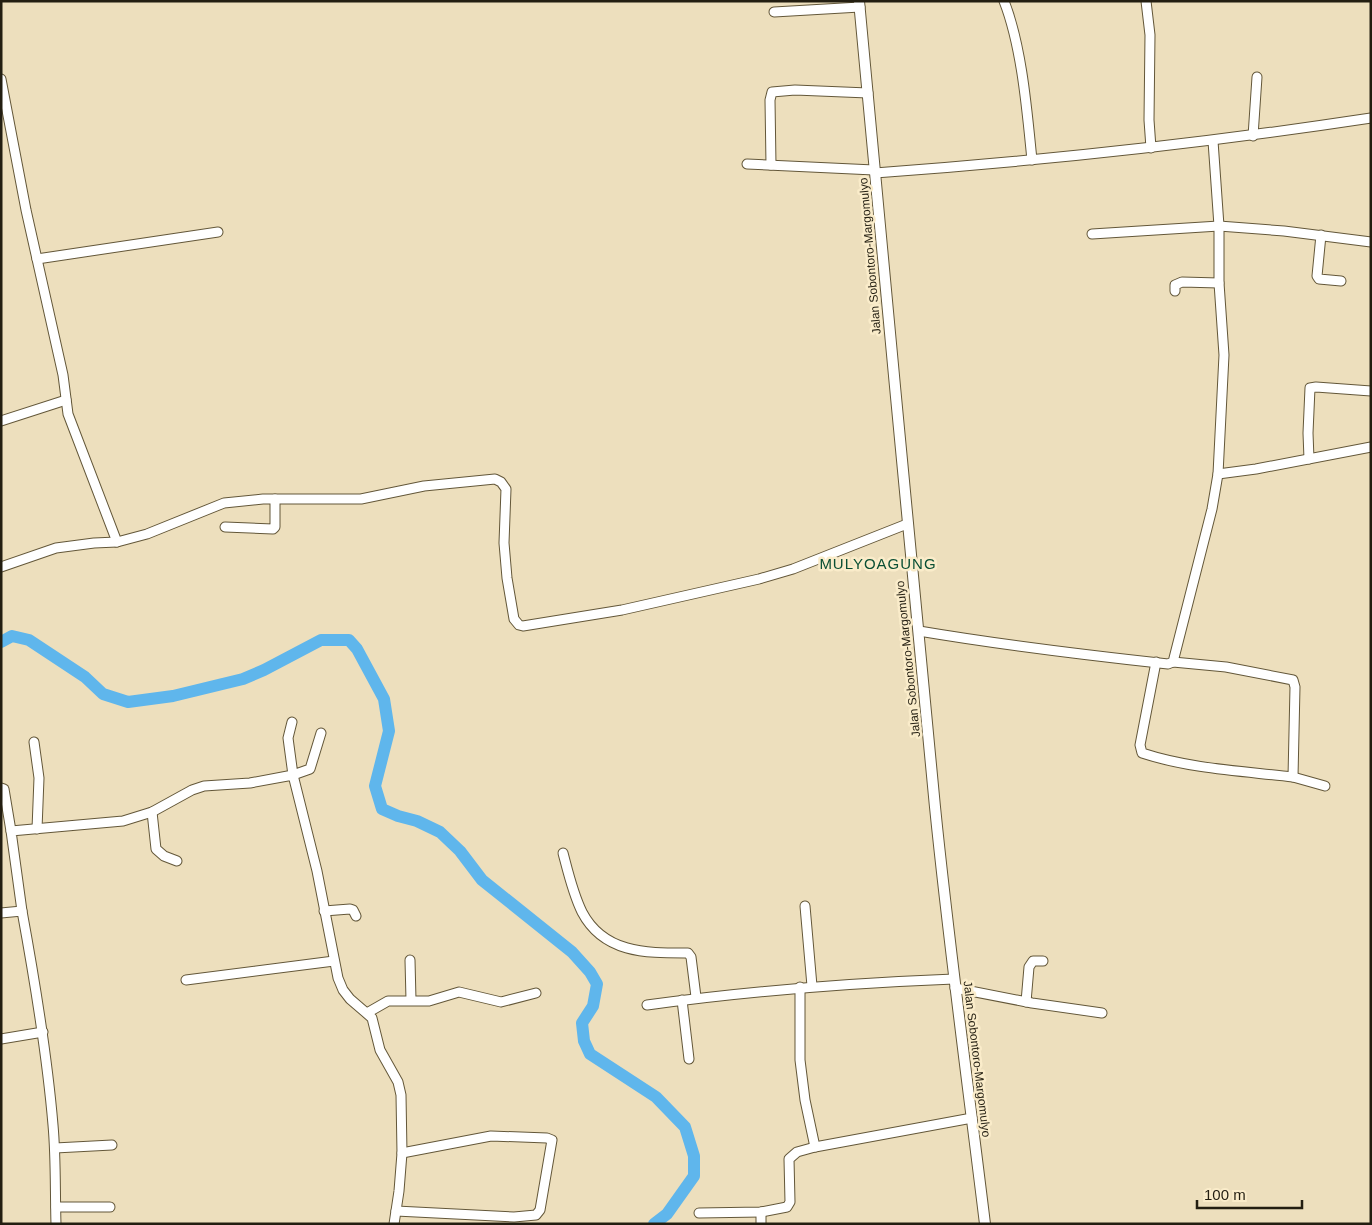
<svg xmlns="http://www.w3.org/2000/svg" width="1372" height="1225" font-family="Arial,sans-serif">
<style>
.lines{fill:none;stroke-linecap:round;stroke-linejoin:round}
.river{stroke:#5fb6ec;stroke-width:12}
.minor-casing{stroke:#635739;stroke-width:11}
.tertiary-casing{stroke:#635739;stroke-width:12}
.minor{stroke:#fff;stroke-width:9}
.tertiary{stroke:#fff;stroke-width:10}
.labels{text-anchor:middle;dominant-baseline:central;stroke-width:5;stroke-linejoin:round;paint-order:stroke}
.street-label{font-size:12px;fill:#231e11;stroke:#faecca}
.quarter-label{font-size:15px;letter-spacing:1px;fill:#0a4f34;stroke:#faecca}
</style>
<rect width="100%" height="100%" fill="#eddfbd"/>
<g class="lines">
<polyline class="river" points="1,642 12,636 29,640 85,677 103,694 128,702 173,696 243,679 264,670 321,640 349,640 357,649 384,699 389,731 375,786 382,809 398,816 417,821 440,832 460,851 482,880 572,952 590,972 597,984 593,1006 582,1023 584,1041 590,1054 656,1097 685,1127 694,1156 694,1176 667,1214 654,1224"/>
<defs>
<g id="minor">
<path d="M1004,1C1022,47 1027,111 1032,160"/>
<polyline points="1146,1 1150,35 1149,120 1151,148"/>
<polyline points="774,12 860,7"/>
<polyline points="1,79 26,210 63,375 68,414 117,542 147,534 224,503 263,499 361,499 424,486 495,479 501,482 506,489 504,543 507,578 514,619 519,625 523,626 622,610 759,579 793,569 907,524"/>
<polyline points="1253,136 1257,77"/>
<polyline points="747,164 874,170"/>
<polyline points="771,165 770,100 772,92 795,90 868,93"/>
<path d="M875,173C1041,161 1206,143 1371,118"/>
<polyline points="1092,234 1219,226 1284,231 1371,242"/>
<polyline points="1321,235 1317,276 1319,279 1341,281"/>
<polyline points="37,259 218,232"/>
<polyline points="1175,291 1175,285 1182,282 1219,283"/>
<polyline points="1,421 66,400"/>
<polyline points="1309,459 1308,433 1310,388 1316,387 1371,391"/>
<polyline points="1218,474 1256,469 1371,447"/>
<polyline points="225,527 273,529 275,527 275,499"/>
<polyline points="1,567 56,548 94,543 117,542"/>
<path d="M919,631C1002,645 1085,655 1168,664L1173,662L1212,509L1218,474L1224,355L1219,283V226L1213,141"/>
<path d="M1156,662L1140,745L1142,753C1191,769 1242,771 1293,777L1295,687L1293,680L1226,667L1173,662"/>
<polyline points="292,722 288,738 293,775 310,769 321,733"/>
<polyline points="34,742 39,778 37,829"/>
<polyline points="1293,777 1325,786"/>
<polyline points="1,788 4,789 11,831"/>
<polyline points="152,812 156,849 164,856 177,861"/>
<path d="M563,853C568,872 573,894 582,912C604,954 647,953 688,953L691,957L696,997"/>
<polyline points="805,906 812,986"/>
<polyline points="22,911 11,831 123,821 152,812 192,790 204,786 250,783 293,775 317,871 338,978 343,990 350,999 372,1018 380,1050 398,1082 401,1095 402,1153 399,1191 394,1224"/>
<polyline points="324,911 350,909 353,910 356,916"/>
<path d="M1,913L22,911C35,982 47,1053 53,1125C56,1158 55,1191 56,1224"/>
<polyline points="410,960 411,1000"/>
<polyline points="186,980 334,961"/>
<polyline points="800,987 800,1060 805,1100 815,1147"/>
<polyline points="955,988 1032,1003 1102,1013"/>
<polyline points="682,1000 689,1059"/>
<polyline points="1026,1002 1029,967 1033,961 1043,961"/>
<path d="M647,1005C749,991 851,983 954,979"/>
<polyline points="367,1013 388,1001 429,1001 459,992 501,1002 536,993"/>
<polyline points="1,1039 43,1032"/>
<polyline points="55,1148 112,1145"/>
<polyline points="56,1207 110,1207"/>
<polyline points="396,1211 514,1217 536,1215 540,1210 552,1140 547,1138 491,1136 402,1153"/>
<polyline points="761,1212 761,1224"/>
<polyline points="699,1213 761,1212 787,1207 790,1202 789,1159 797,1152 815,1147 972,1118"/>
</g>
<path id="tertiary" d="M859,1C885,270 908,538 935,807C949,946 968,1085 985,1224"/>
</defs>
<use href="#minor" class="minor-casing"/>
<use href="#tertiary" class="tertiary-casing"/>
<use href="#minor" class="minor"/>
<use href="#tertiary" class="tertiary"/>
</g>
<g class="labels">
<g class="street-label">
<text transform="translate(870 256) rotate(-95)">Jalan Sobontoro-Margomulyo</text>
<text transform="translate(908 659) rotate(-96)">Jalan Sobontoro-Margomulyo</text>
<text transform="translate(977 1059) rotate(83)">Jalan Sobontoro-Margomulyo</text>
</g>
<g class="quarter-label">
<text x="878" y="563">MULYOAGUNG</text>
</g>
</g>
<rect width="1372" height="1225" fill="none" stroke="#231e11" stroke-width="5"/>
<path d="M1197 1200v8h105v-8" fill="none" stroke="#231e11" stroke-width="2.5"/>
<text x="1204" y="1200" font-size="15" fill="#231e11" stroke="#faecca" stroke-width="4" paint-order="stroke">100 m</text>
</svg>
